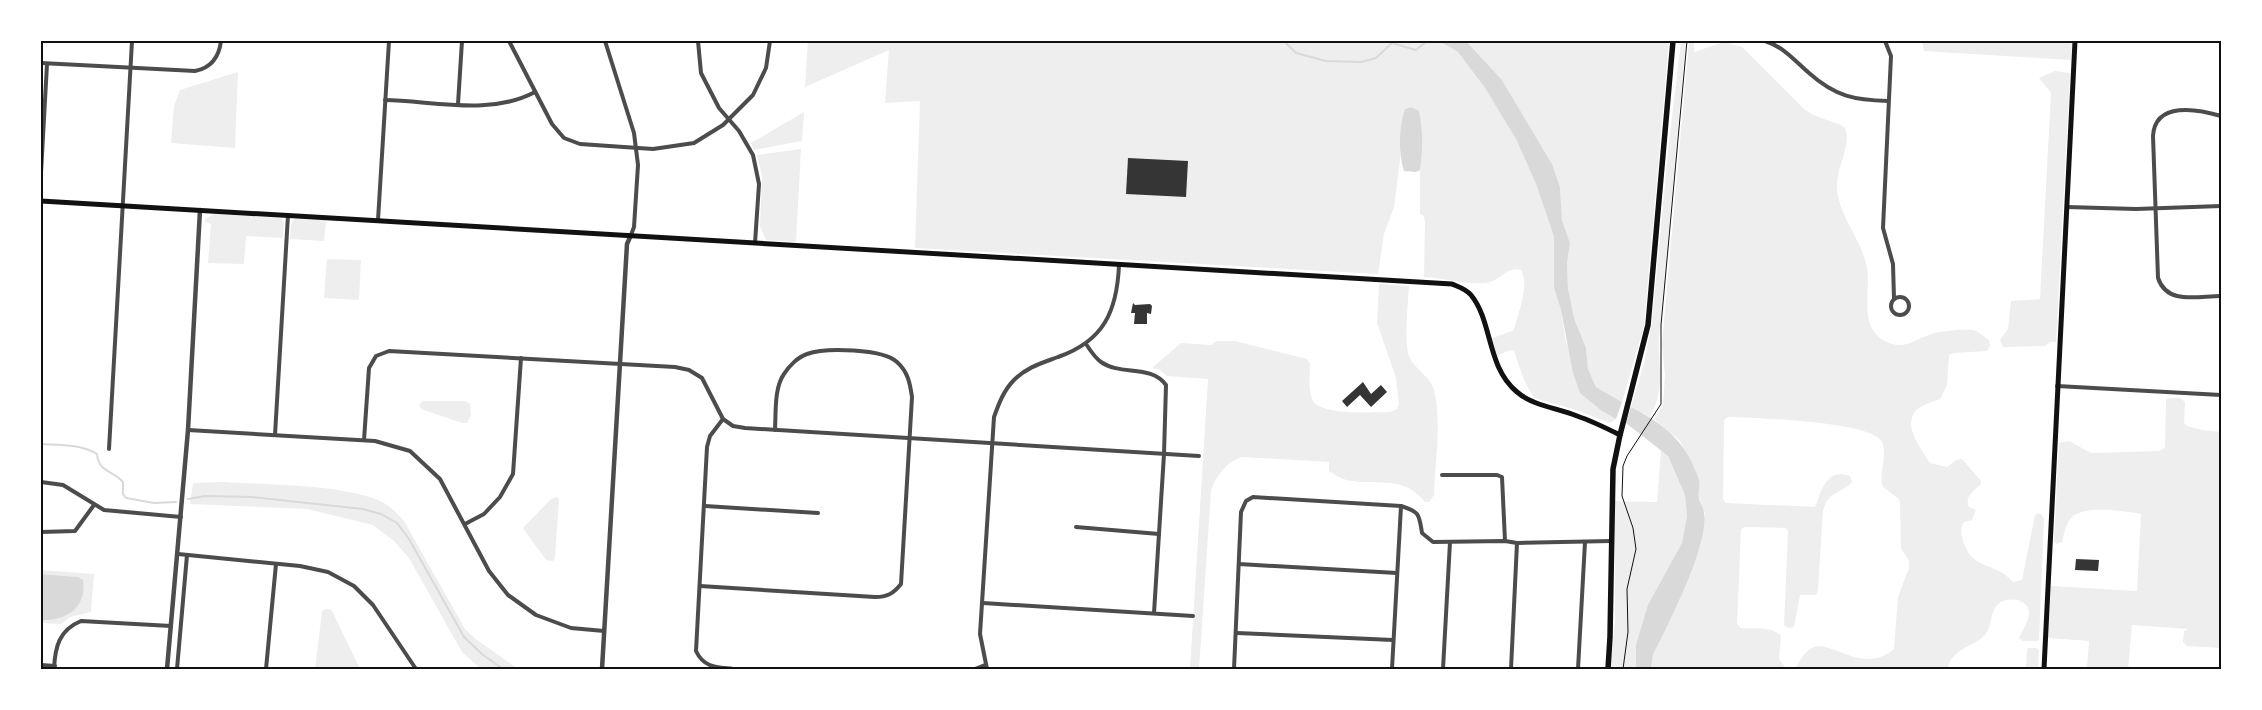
<svg xmlns="http://www.w3.org/2000/svg" width="2262" height="710" font-family="'Work Sans',sans-serif">
<style>
.green{fill:#eee}
.water{fill:#d9d9d9}
.lines{fill:none;stroke-linecap:round;stroke-linejoin:round}
.stream{stroke:#d9d9d9;stroke-width:2}
.building{fill:#353535}
.path{stroke:#111;stroke-width:1}
.minor{stroke:#4c4c4c;stroke-width:4}
.tertiary{stroke:#4c4c4c;stroke-width:4.5}
.secondary{stroke:#111;stroke-width:5}
.primary{stroke:#111;stroke-width:5.5}
.neatline{fill:none;stroke:#111;stroke-width:2}
</style>
<rect width="100%" height="100%" fill="#fff"/>
<g class="green">
<path d="M808,41H1439L1458,52L1485,88L1517,141L1536,184L1554,237V288L1561,310L1566,343L1602,411L1616,419L1610,423L1576,410L1534,398L1524,380L1514,351L1510,350L1497,356L1490,339L1514,330C1518,312 1530,286 1521,270C1506,266 1501,281 1486,283C1470,285 1442,278 1424,277L1425,223L1424,216L1420,214V170L1422,152L1419,111L1411,107L1405,109L1403,116L1400,160L1394,207L1384,234L1378,274L915,248L920,101L885,103L889,50L805,87Z"/>
<polygon points="1466,41 1669,41 1644,326 1622,402 1596,387 1588,369 1586,348 1574,318 1568,288 1567,263 1570,243 1562,220 1560,187 1552,164 1502,80"/>
<path d="M1681,41H1686L1659,338C1658,369 1666,387 1650,417L1631,407L1644,363L1652,322L1668,151Z"/>
<path d="M1689,41H1694V52L1724,42L1742,47L1804,109L1813,115L1841,125L1845,128C1852,146 1836,167 1837,187C1838,216 1862,239 1867,268C1871,292 1858,327 1885,341C1902,351 1915,340 1931,334C1942,331 1961,329 1973,330C1978,331 1984,337 1989,340L1990,346L1987,351L1953,353L1949,355L1947,385L1940,399C1932,402 1920,405 1915,412C1903,426 1922,451 1930,463L1947,467L1956,460L1962,459L1981,481V484C1974,491 1964,496 1969,507L1976,510L1972,520L1964,522C1960,528 1961,534 1963,541C1973,572 1995,561 2013,582L2022,580L2035,515L2038,513L2042,515L2044,519L2039,641H2023L2019,638C2022,631 2029,621 2029,613C2029,598 2007,596 1998,604C1989,613 1993,627 1984,636C1972,647 1950,650 1948,669H1794C1800,663 1804,651 1812,648C1830,638 1862,676 1894,649L1898,597L1909,568V561L1901,548L1900,503L1899,499L1883,487C1878,473 1888,455 1882,442C1872,421 1753,418 1728,417L1724,420L1723,499L1726,503L1815,507C1822,490 1826,468 1850,476L1852,482L1848,486L1831,496L1826,502L1823,511L1818,590L1816,595H1800L1794,627L1789,628L1784,625L1788,531L1786,528L1744,527L1741,530L1737,624L1741,628C1752,629 1773,626 1781,636L1779,659L1785,667L1792,669H1651L1653,655L1680,599L1705,514L1699,498V481L1680,441L1654,419L1663,405L1665,376L1662,344Z"/>
<polygon points="1922,41 2072,41 2071,60 1924,51"/>
<polygon points="2055,71 2070,73 2056,342 2050,342 2045,346 2003,347 2000,340 2008,329 2011,301 2040,299 2051,93 2039,78"/>
<polygon points="238,72 235,148 171,143 174,106 180,90"/>
<polygon points="804,112 802,141 754,150 751,143"/>
<polygon points="801,149 796,242 766,240 760,226 762,176 757,155"/>
<polygon points="214,214 281,218 284,222 283,238 246,236 244,264 208,263 211,224 205,222 205,219"/>
<polygon points="294,219 326,220 324,241 290,239 291,224"/>
<polygon points="327,259 361,260 359,300 324,298"/>
<path d="M1379,284L1409,286C1408,302 1404,343 1409,356C1414,369 1431,377 1434,390C1442,423 1435,462 1434,495L1429,502H1425C1401,472 1374,488 1343,479C1339,477 1334,474 1329,471V462L1242,457C1227,461 1215,477 1211,491L1199,669H1190L1208,379L1167,376L1160,370L1152,368L1181,343L1211,345L1216,341H1235L1307,359L1310,364C1310,374 1308,389 1312,399C1317,416 1374,412 1390,412L1397,409L1399,404L1396,378L1377,323Z"/>
<path d="M2169,398H2180L2185,402L2184,423L2187,426L2202,430L2221,432V648L2187,646L2183,642L2184,631L2188,629L2132,625L2128,669H2087L2089,641L2048,638L2051,586L2137,591L2141,514C2125,511 2085,505 2072,517C2066,522 2064,534 2062,542L2057,544L2054,542L2059,443L2069,441L2091,453L2159,451L2165,448L2166,400Z"/>
<polygon points="423,401 465,401 470,404 471,415 467,423 462,423 421,409 419,405"/>
<polygon points="1661,450 1668,456 1685,495 1687,516 1682,543 1636,645 1636,669 1611,669 1615,620 1615,501 1657,502"/>
<path d="M224,482C266,485 348,484 384,503C392,508 398,514 404,521L465,629L477,640L518,669H481L462,652L409,558L394,541L373,525L307,509L190,504L193,483Z"/>
<polygon points="557,497 559,499 555,558 553,561 546,560 523,528 551,499"/>
<polygon points="41,570 94,574 91,612 70,617 61,624 41,623 41,620 49,620 78,577 41,574"/>
<polygon points="325,609 330,609 332,611 360,669 315,669 322,612"/>
<polygon points="2029,648 2036,648 2039,650 2038,669 2026,669 2027,649"/>
</g>
<g class="water">
<polygon points="1439,41 1466,41 1502,80 1552,164 1560,187 1562,220 1570,243 1567,263 1568,288 1574,318 1586,348 1588,369 1596,387 1622,402 1616,419 1602,411 1580,393 1573,373 1561,310 1554,288 1554,237 1536,184 1517,141 1485,88 1458,52"/>
<path d="M1411,107L1419,111C1423,131 1423,150 1420,170L1416,172L1404,171C1398,153 1399,126 1405,109Z"/>
<path d="M1631,407C1665,425 1686,441 1699,480C1700,486 1698,492 1699,499C1700,503 1704,508 1704,513C1709,545 1668,625 1653,655L1651,669H1636V645L1648,605L1682,543L1687,516L1685,495L1668,456L1626,423Z"/>
<path d="M41,574L78,577L83,580C87,607 67,621 41,620Z"/>
</g>
<g class="lines">
<g class="stream">
<polyline points="1284,41 1296,53 1326,61 1361,62 1376,58 1392,43 1416,50 1427,41"/>
<path d="M41,444C59,445 81,444 97,454C99,473 113,470 123,482V494L126,498L154,503L176,502"/>
<polyline points="188,499 205,496 252,497 363,509 381,514 397,523 409,539 464,637 483,655 503,669"/>
</g>
</g>
<g class="building">
<polygon points="1128,158 1188,161 1186,197 1126,194"/>
<polygon points="1133,303 1135,305 1150,304 1152,306 1151,314 1147,313 1147,324 1134,324 1135,313 1131,313"/>
<polygon points="1363,382 1371,394 1381,385 1387,392 1371,407 1360,395 1347,407 1342,401"/>
<polygon points="2076,559 2099,560 2098,571 2075,570"/>
</g>
<g class="lines">
<polyline class="path" points="1623,669 1628,632 1627,589 1636,549 1633,528 1622,496 1623,466 1627,456 1661,404 1661,325 1687,41"/>
<g class="minor">
<polyline points="509,41 552,124 564,138 580,144 653,149 694,143 723,125 753,95 766,68 770,41"/>
<polyline points="605,41 634,133 638,165 634,227 631,235"/>
<polyline points="698,41 701,73 719,108 739,131 753,155 759,184 755,243"/>
<path d="M1765,41C1784,47 1795,61 1809,73C1836,97 1855,100 1888,101"/>
<polyline points="1885,41 1891,56 1883,228 1893,264 1894,299"/>
<path d="M41,63L195,71C211,68 219,57 221,41"/>
<path d="M385,100C434,101 490,116 535,92"/>
<polyline points="458,104 462,41"/>
<path d="M2221,116C2198,109 2155,101 2153,136L2158,278C2167,305 2197,296 2221,296"/>
<polyline points="41,173 47,64"/>
<polyline points="2067,207 2136,209 2221,206"/>
<polyline points="378,220 389,41"/>
<circle cx="1900" cy="306" r="9"/>
<path d="M1086,344C1090,350 1095,358 1101,362C1121,376 1151,364 1166,385L1164,454L1154,613"/>
<polyline points="2057,386 2221,395"/>
<path d="M723,419L710,436L707,447L696,651C704,668 717,667 733,669"/>
<polyline points="188,430 375,441 410,451 440,479 489,571 508,595 536,615 571,628 604,631"/>
<polyline points="275,435 288,215"/>
<polyline points="364,440 369,368 376,356 389,351 675,367 689,370 702,378 723,419 733,426 745,428 1199,456"/>
<polyline points="109,449 132,41"/>
<polyline points="1442,475 1497,475 1502,477 1505,541"/>
<polyline points="41,482 63,485 104,510 181,517"/>
<polyline points="705,506 818,513"/>
<polyline points="465,524 484,514 500,497 513,474 521,358"/>
<polyline points="1076,527 1159,534"/>
<polyline points="41,532 75,531 94,505"/>
<polyline points="178,554 300,566 328,572 354,586 373,605 416,669"/>
<polyline points="1239,564 1397,573"/>
<path d="M700,586L875,597C887,597 893,594 901,584L912,397C910,383 908,372 897,362C883,349 826,347 807,354C798,357 789,366 784,374C774,388 776,413 775,430"/>
<polyline points="983,603 1193,616"/>
<polyline points="1237,633 1393,640"/>
<polyline points="41,665 55,666"/>
<path d="M54,669C55,647 59,630 81,621L171,626"/>
<polyline points="177,669 187,555"/>
<polyline points="266,669 276,564"/>
<polyline points="975,669 985,665"/>
<path d="M987,669L980,634L994,417C999,403 1004,390 1014,380C1027,367 1042,363 1058,357C1104,341 1117,311 1119,265"/>
<path d="M1234,669L1241,512L1246,501L1253,497L1401,506C1420,512 1419,514 1422,533L1433,542L1505,541L1517,543L1611,541"/>
<polyline points="1392,669 1401,506"/>
<polyline points="1443,669 1450,542"/>
<polyline points="1511,669 1517,543"/>
<polyline points="1578,669 1585,542"/>
</g>
<g class="tertiary">
<polyline points="167,669 188,430 200,210"/>
<polyline points="602,669 627,244 631,235"/>
</g>
<g class="secondary">
<path d="M41,201L1452,284C1459,287 1466,289 1471,295C1493,322 1486,366 1517,392C1533,406 1558,408 1577,416C1592,421 1606,428 1620,435"/>
<polyline points="2044,669 2075,41"/>
</g>
<polyline class="primary" points="1608,669 1610,637 1613,469 1620,435 1648,325 1673,41"/>
</g>
<rect width="2262" height="710" fill="none" stroke="#ffffff" stroke-width="85"/>
<rect x="42" y="42" width="2178" height="626" class="neatline"/>
</svg>
